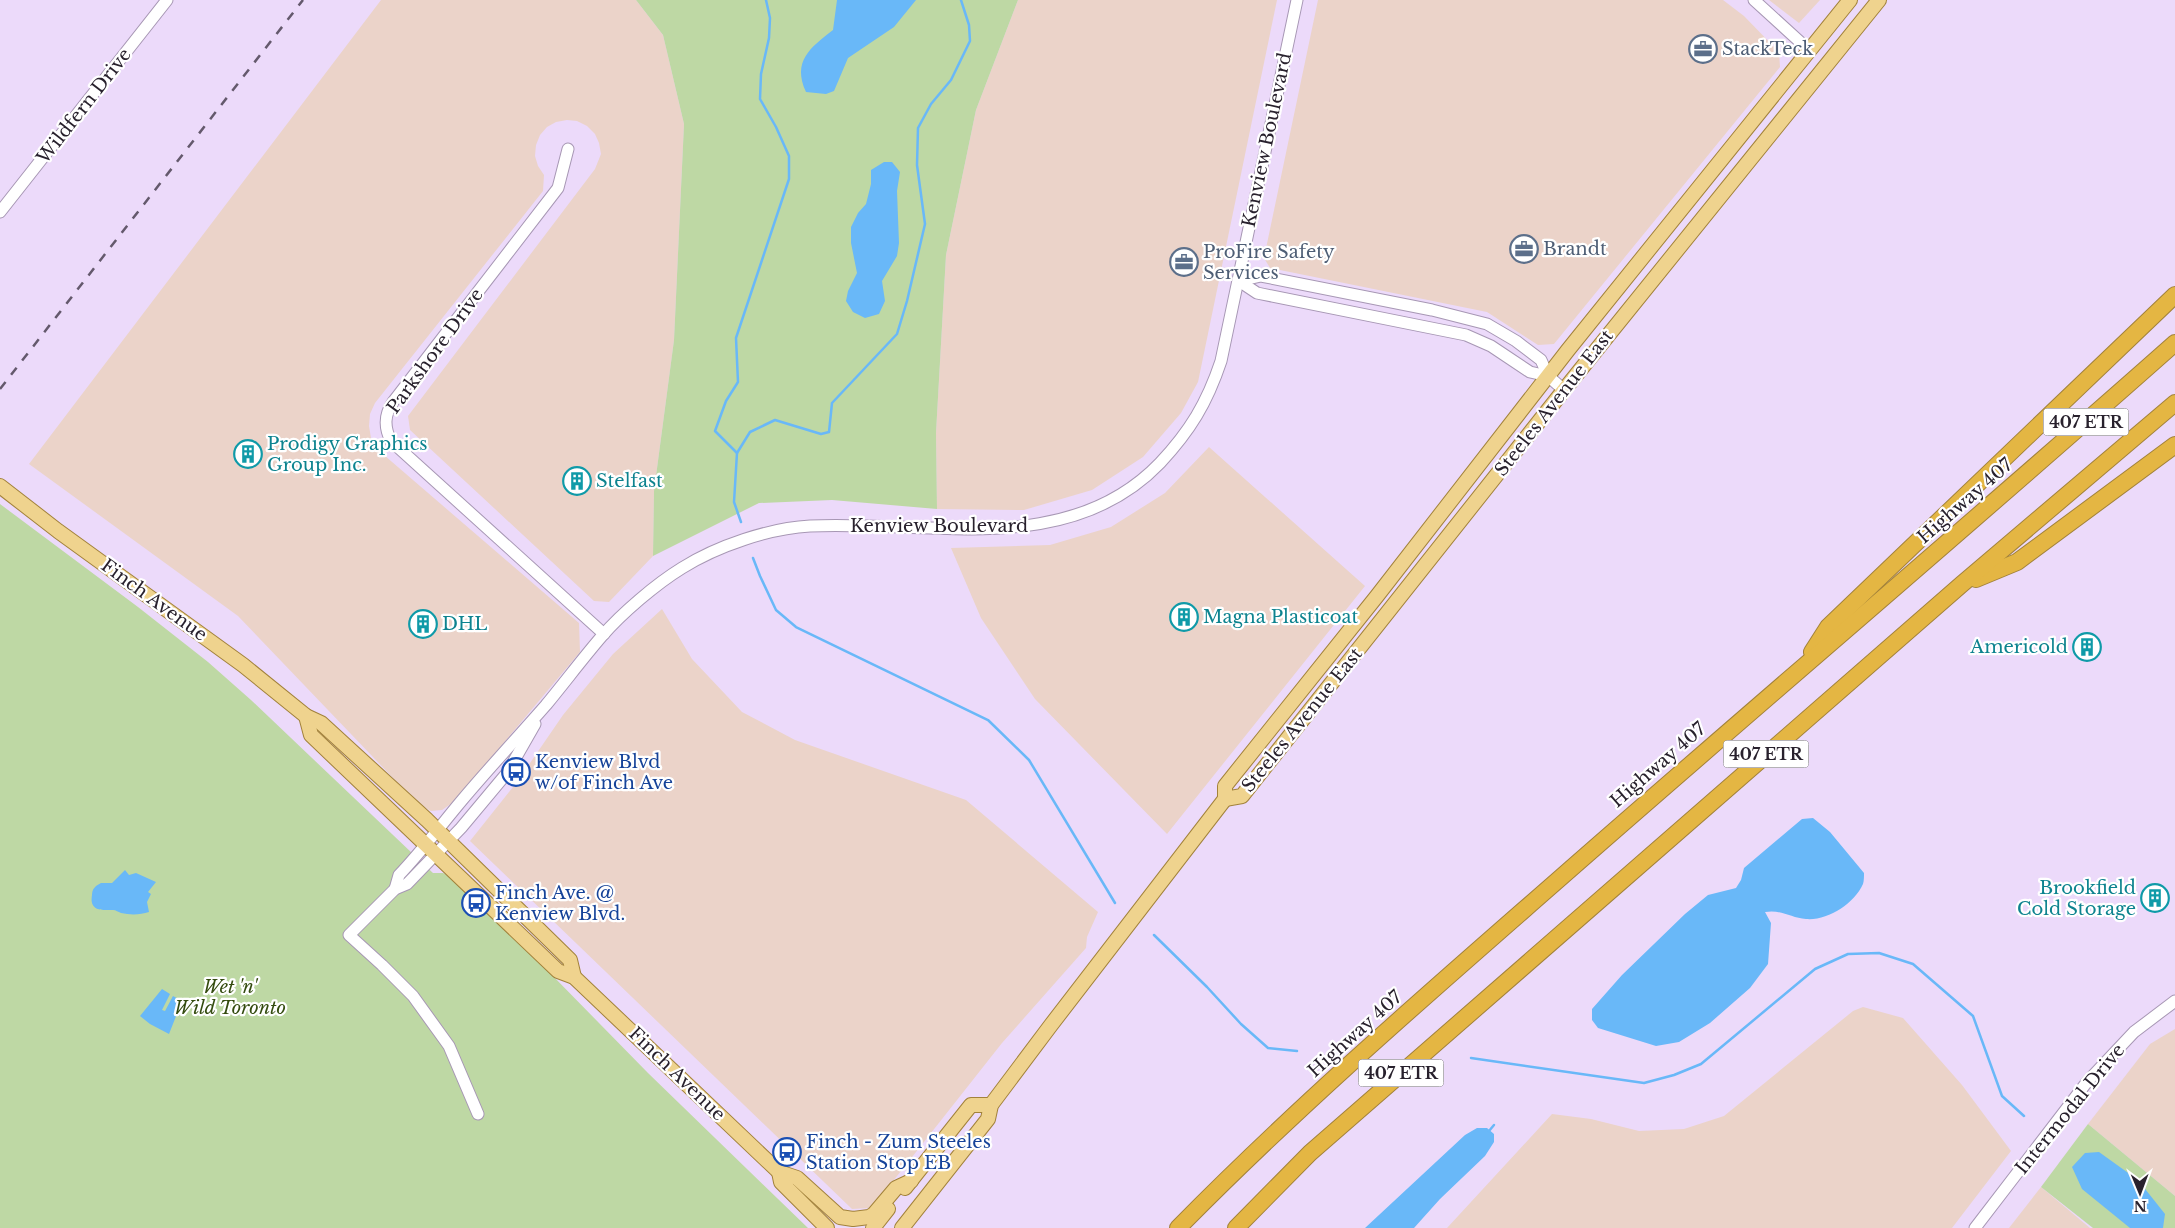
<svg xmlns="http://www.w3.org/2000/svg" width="2175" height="1228" font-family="'Libre Baskerville',serif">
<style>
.industrial{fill:#ebd3c9}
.green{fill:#bed8a4}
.water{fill:#69b8f8}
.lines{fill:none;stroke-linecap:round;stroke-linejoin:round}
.stream{stroke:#69b8f8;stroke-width:2.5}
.minor-casing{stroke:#a797b4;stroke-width:13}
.major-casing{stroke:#a2823b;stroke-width:16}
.highway-casing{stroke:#a2823b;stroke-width:18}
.minor{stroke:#fff;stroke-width:11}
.major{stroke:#efd38e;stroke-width:14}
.highway{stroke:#e4b643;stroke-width:16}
.rail{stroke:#64596c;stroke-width:2.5;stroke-dasharray:9 9;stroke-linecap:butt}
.labels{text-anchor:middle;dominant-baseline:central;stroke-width:4.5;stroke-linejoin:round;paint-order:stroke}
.shield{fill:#fff;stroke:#68646c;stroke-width:1}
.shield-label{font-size:16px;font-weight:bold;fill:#28212d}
.service-label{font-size:18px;fill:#4e5e75;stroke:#fff;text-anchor:start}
.street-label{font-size:18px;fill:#28212d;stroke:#fff}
.culture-label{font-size:18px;fill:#0d838f;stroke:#fff;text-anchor:start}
.transit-label{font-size:18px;fill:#164399;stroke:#fff;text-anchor:start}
.park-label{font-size:18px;font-style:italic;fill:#334b0e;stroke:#fff}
</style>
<rect width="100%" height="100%" fill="#ecdafa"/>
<g class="industrial">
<polygon points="381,0 636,0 663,35 684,124 674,340 654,491 653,556 609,602 594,601 410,430 408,416 595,169 601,154 599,143 595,134 587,126 577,121 567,120 556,122 547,127 540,135 536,145 535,156 538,166 544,175 543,191 375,403 370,414 369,426 371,438 377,449 579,623 580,652 455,801 442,810 431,811 418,804 238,616 29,464"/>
<polygon points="1018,0 1277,0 1198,382 1181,413 1143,457 1092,490 1024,510 937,509 936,433 946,255 976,110"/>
<polygon points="1318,0 1723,0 1744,16 1779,52 1780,67 1554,344 1538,345 1487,312 1270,268 1264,258"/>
<polygon points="1769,0 1820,0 1799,23"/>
<polygon points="1209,447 1365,586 1167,834 1035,699 981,618 951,548 1050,545 1111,527 1165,493"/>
<polygon points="662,609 692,659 742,712 795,740 966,800 1098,912 1087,937 1086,948 1002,1043 875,1204 869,1208 852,1209 470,841 517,782 563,715 613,654"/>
<polygon points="1863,1007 1903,1018 1962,1085 2011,1151 1952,1228 1447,1228 1552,1114 1591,1119 1639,1131 1684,1129 1724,1116 1853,1011"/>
<polygon points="2175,1029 2175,1196 2088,1124 2150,1044"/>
<polygon points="2041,1187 2090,1228 2009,1228"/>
</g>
<g class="green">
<polygon points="636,0 1018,0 976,110 946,255 936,433 937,509 832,500 759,503 653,556 654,491 674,340 684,124 663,35"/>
<polygon points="0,504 138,607 208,662 251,700 433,873 443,873 451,877 550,973 648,1073 808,1228 0,1228"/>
<polygon points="2088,1124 2175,1196 2175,1228 2093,1228 2041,1187"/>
</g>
<g class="water">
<path d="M837,0H916L894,27L848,58L834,91L826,94L806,92C792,61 810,48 833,30Z"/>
<polygon points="884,162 892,162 900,172 897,191 899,243 897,256 882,281 885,301 879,314 865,318 853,312 846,301 848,291 857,273 851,243 851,227 858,213 866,204 871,184 871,170"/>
<path d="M1813,818L1830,832L1864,873C1864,876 1864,881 1863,884C1854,904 1827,921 1806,919C1791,918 1781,909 1765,912L1771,923L1768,964L1750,988L1710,1023L1679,1042L1656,1046L1598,1028L1592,1020V1009L1622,975L1685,914L1708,895L1736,888L1741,880L1744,868L1802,819Z"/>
<path d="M125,870L129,875L136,873L156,882L148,892L151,894L147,902L149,912C140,915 130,915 121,913C118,912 116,910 113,910C103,910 89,912 92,895C92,889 95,886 101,883H112Z"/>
<polygon points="162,989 170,994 162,1010 165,1011 173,996 182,1001 169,1034 150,1024 140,1016"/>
<polygon points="1477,1128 1487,1128 1494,1134 1494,1142 1485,1156 1440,1199 1414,1228 1365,1228 1465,1135"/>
<polygon points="2099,1152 2138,1180 2165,1214 2163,1228 2130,1228 2082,1189 2072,1167 2085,1153"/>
</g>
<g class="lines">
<g class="stream">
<polyline points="737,453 715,431 726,401 738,382 736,338 789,179 789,156 776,127 760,99 761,74 769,38 770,18 766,0"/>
<polyline points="741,522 734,502 737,453 750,432 775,420 821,434 829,432 832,403 897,334 907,301 925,224 917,165 918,128 931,104 951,80 970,41 969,25 961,0"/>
<polyline points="753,558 760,576 776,610 796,627 988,720 1029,760 1115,903"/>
<polyline points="1154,935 1207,987 1241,1024 1268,1048 1297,1051"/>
<polyline points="1471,1058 1644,1083 1674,1075 1701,1064 1815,969 1848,954 1879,953 1913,964 1973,1016 2002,1096 2024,1116"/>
<polyline points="1489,1131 1494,1125"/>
</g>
<defs>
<g id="minor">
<polyline points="1754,0 1810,51"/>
<path d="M568,149L558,188L393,402C384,415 384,427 391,441L604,634"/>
<polyline points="0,212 167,0"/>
<polyline points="1239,281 1257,293 1466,335 1491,346 1530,372 1548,376 1564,390"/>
<polyline points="1239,281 1261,276 1432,310 1487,324 1516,341 1541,360 1548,376"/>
<path d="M395,889L399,875C422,851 441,825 463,799C490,767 518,737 546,705C565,682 583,658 602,636C622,613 656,584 682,568C717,546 770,528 810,526C928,520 1068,559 1160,463C1190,431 1207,403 1221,361L1297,0"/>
<polyline points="478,1114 449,1046 413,996 382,965 349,935 395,889 407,884 461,828 507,773 535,724"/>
<polyline points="1975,1228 2087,1082 2134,1032 2175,1001"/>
</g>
<g id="major">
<polyline points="0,486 58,531 243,665 306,716 321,723 427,820 570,960 574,977"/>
<polyline points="306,716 311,735 558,971 574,977 779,1172 797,1178 840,1217 853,1219 869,1217 874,1214 896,1188 911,1181"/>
<polyline points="1225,799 1242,796 1564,390 1879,0"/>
<polyline points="779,1172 781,1182 827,1228"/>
<polyline points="905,1188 971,1105 991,1105"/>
<polyline points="873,1228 888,1209"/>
<polyline points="902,1228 988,1119 991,1105 1051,1025 1225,799 1225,786 1377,596 1568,350 1850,0"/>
</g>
<g id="highway">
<polyline points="1976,579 2017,562 2175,445"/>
<polyline points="1812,652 1828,627 2175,295"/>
<path d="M1178,1228C1298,1106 1429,993 1558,880C1763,700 1971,524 2175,343"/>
<polyline points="1236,1228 1310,1153 1962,584 2175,403"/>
</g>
</defs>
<use href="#minor" class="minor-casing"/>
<use href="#major" class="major-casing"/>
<use href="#highway" class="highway-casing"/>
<use href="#minor" class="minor"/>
<use href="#major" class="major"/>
<use href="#highway" class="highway"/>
<polyline class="rail" points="0,389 303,0"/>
</g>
<defs>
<symbol id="office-ring" viewBox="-11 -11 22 22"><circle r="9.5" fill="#fff" stroke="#5c6f8a" stroke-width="1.5"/><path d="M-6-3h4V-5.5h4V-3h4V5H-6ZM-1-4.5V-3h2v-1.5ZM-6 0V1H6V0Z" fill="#5c6f8a"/></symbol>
<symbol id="building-ring" viewBox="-11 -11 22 22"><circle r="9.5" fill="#fff" stroke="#0f9aa8" stroke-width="1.5"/><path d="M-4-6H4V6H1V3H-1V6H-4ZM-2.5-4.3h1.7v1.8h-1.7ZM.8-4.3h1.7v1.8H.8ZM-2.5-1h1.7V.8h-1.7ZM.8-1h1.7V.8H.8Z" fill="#0f9aa8"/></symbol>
<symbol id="bus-ring" viewBox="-11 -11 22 22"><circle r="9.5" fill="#fff" stroke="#1a4fb4" stroke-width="1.5"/><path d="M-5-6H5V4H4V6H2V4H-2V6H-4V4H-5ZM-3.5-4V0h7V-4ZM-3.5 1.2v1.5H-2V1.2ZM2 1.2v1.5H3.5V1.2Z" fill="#1a4fb4"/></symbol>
</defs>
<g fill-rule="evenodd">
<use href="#office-ring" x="1687" y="33" width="32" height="32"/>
<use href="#office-ring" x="1508" y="233" width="32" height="32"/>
<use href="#office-ring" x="1168" y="246" width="32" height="32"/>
<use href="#building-ring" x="232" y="438" width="32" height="32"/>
<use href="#building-ring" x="561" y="465" width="32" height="32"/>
<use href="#building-ring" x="1168" y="601" width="32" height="32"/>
<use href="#building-ring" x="407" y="608" width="32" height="32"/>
<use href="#building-ring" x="2071" y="631" width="32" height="32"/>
<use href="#bus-ring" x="500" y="756" width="32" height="32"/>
<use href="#building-ring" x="2139" y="882" width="32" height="32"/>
<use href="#bus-ring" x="460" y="887" width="32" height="32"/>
<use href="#bus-ring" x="771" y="1136" width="32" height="32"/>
</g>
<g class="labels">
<g class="shield">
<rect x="2043.5" y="408.5" width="85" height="27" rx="4"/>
<rect x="1723.5" y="740.5" width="85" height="27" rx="4"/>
<rect x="1358.5" y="1059.5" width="85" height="27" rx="4"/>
</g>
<g class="shield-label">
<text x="2086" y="422">407 ETR</text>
<text x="1766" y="754">407 ETR</text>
<text x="1401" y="1073">407 ETR</text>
</g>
<g class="service-label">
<text x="1722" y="49">StackTeck</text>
<text x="1543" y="249">Brandt</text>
<text x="1203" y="252">ProFire Safety<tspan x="1203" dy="21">Services</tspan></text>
</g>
<g class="street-label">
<text transform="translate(84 106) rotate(-52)">Wildfern Drive</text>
<text transform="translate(1267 140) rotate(-78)">Kenview Boulevard</text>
<text transform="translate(435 351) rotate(-54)">Parkshore Drive</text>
<text transform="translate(1554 403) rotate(-52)">Steeles Avenue East</text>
<text transform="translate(1965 501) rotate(-41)">Highway 407</text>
<text x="939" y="526">Kenview Boulevard</text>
<text transform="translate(154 600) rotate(36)">Finch Avenue</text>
<text transform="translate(1302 720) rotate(-51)">Steeles Avenue East</text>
<text transform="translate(1658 765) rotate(-41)">Highway 407</text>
<text transform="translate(1355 1034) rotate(-42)">Highway 407</text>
<text transform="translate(677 1074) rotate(44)">Finch Avenue</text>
<text transform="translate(2070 1109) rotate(-51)">Intermodal Drive</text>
</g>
<g class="culture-label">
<text x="267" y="444">Prodigy Graphics<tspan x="267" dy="21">Group Inc.</tspan></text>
<text x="596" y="481">Stelfast</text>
<text x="1203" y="617">Magna Plasticoat</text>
<text x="442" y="624">DHL</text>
<text x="2068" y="647" text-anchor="end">Americold</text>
<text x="2136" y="888" text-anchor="end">Brookfield<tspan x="2136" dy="21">Cold Storage</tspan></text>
</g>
<g class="transit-label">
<text x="535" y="762">Kenview Blvd<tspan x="535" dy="21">w/of Finch Ave</tspan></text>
<text x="495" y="893">Finch Ave. @<tspan x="495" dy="21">Kenview Blvd.</tspan></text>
<text x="806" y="1142">Finch - Zum Steeles<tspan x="806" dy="21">Station Stop EB</tspan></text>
</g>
<g class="park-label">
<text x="230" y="987">Wet 'n'<tspan x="230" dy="21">Wild Toronto</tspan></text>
</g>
</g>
<g transform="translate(2140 1193) rotate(179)" stroke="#ffffff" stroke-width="4" paint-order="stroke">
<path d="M0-4L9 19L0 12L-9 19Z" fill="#28212d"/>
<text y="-8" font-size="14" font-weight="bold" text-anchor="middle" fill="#28212d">N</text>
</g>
</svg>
